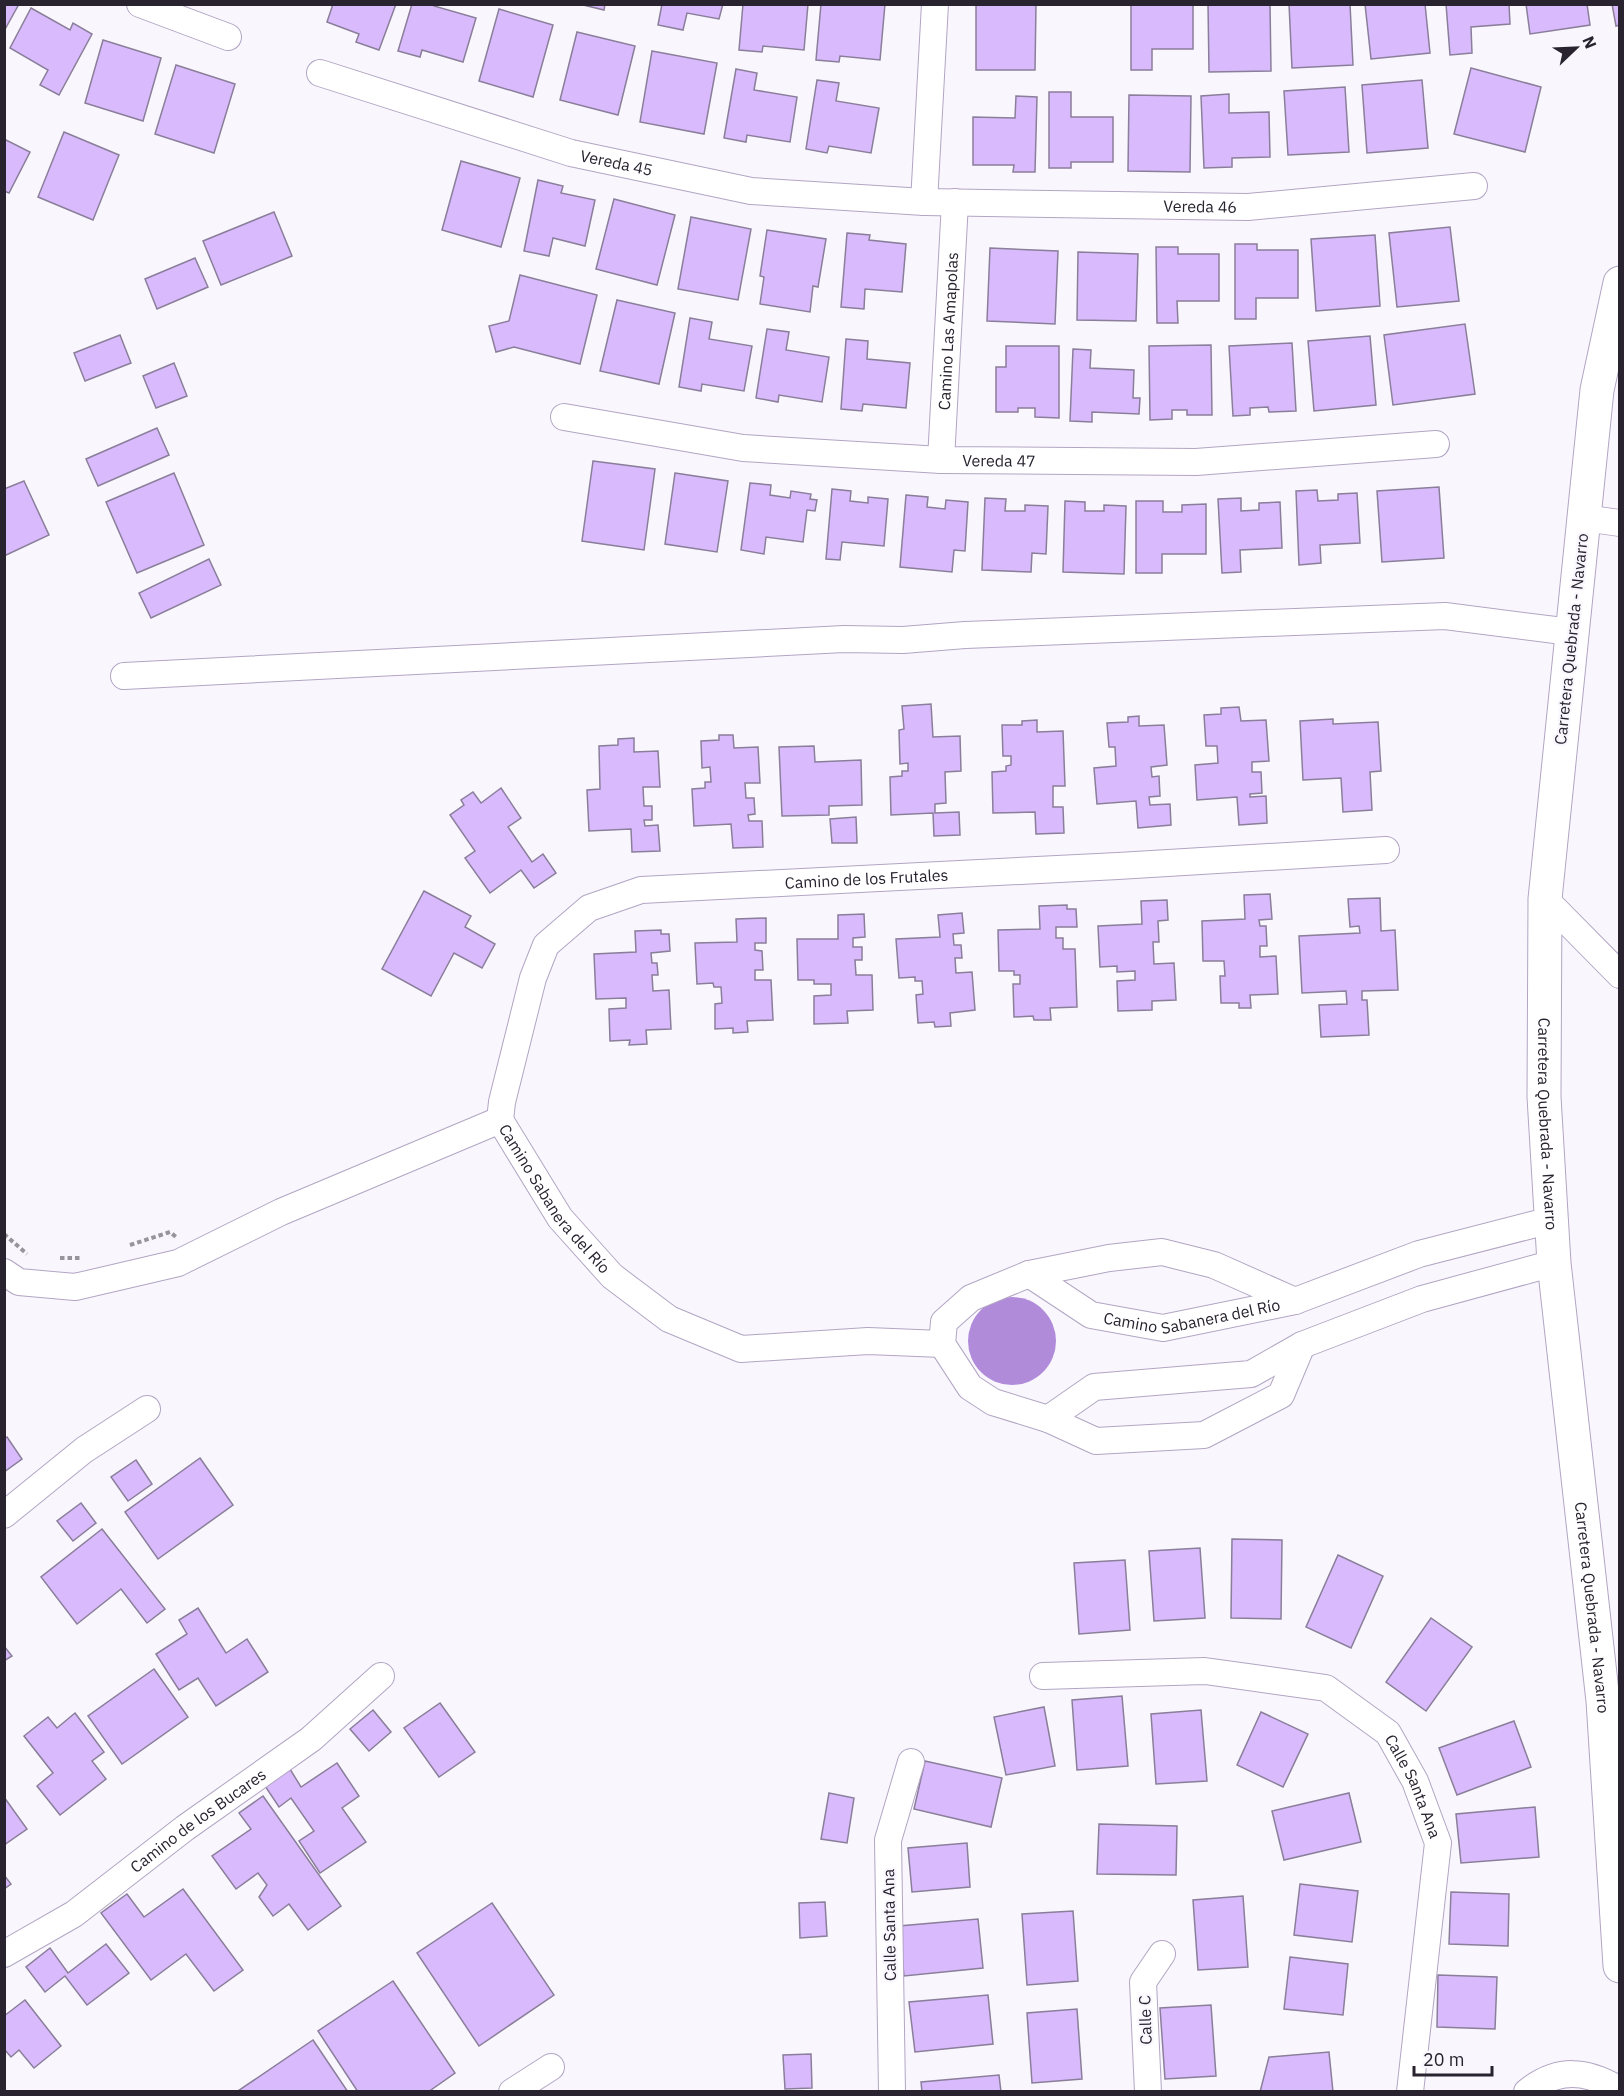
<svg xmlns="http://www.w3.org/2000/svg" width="1624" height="2096" font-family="'IBM Plex Sans',sans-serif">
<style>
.water{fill:#b08bda}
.building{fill:#d9bbfd;stroke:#8a7e9a;stroke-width:1.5}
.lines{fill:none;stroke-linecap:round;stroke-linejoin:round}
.street-casing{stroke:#b2a5c3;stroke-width:28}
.secondary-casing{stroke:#b2a5c3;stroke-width:35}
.path{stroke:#97949d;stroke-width:4;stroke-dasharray:4.5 3;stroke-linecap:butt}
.street{stroke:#fff;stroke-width:26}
.secondary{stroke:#fff;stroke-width:33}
.labels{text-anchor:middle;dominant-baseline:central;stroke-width:4.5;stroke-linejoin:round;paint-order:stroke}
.street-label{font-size:16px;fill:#28232f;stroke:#f9f7fd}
</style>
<rect width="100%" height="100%" fill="#f9f7fd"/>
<circle class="water" cx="1012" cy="1341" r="44"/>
<g class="building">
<polygon points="4,4 19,4 4,31"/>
<polygon points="333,4 396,4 379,50 356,42 359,34 327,22"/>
<polygon points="412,4 434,4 434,6 476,18 463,62 422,50 420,57 398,51"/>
<polygon points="579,4 605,4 604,10"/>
<polygon points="662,4 723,4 719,19 687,13 683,30 658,25"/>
<polygon points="743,4 808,4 804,50 763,46 762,52 739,50"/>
<polygon points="821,4 885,4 880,60 840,56 839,62 816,60"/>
<polygon points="976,4 1036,4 1035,70 976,70"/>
<polygon points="1131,4 1193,4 1193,49 1152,49 1152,70 1131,70"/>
<polygon points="1208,4 1270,4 1271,71 1209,72"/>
<polygon points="1289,4 1350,4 1353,65 1292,68"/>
<polygon points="1365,4 1425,4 1430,53 1371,59"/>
<polygon points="1446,4 1509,4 1510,24 1471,27 1472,53 1450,55"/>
<polygon points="1526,4 1587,4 1590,25 1530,34"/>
<polygon points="1612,4 1620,4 1620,25 1616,26"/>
<polygon points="31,8 70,30 73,23 92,34 59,95 40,85 48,70 10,48"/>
<polygon points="499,9 553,25 533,97 479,81"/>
<polygon points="577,32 635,46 618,115 560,100"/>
<polygon points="103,40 161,58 143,121 85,103"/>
<polygon points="652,51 717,63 704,134 640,122"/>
<polygon points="176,65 235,84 214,153 155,134"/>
<polygon points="1471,68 1541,87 1525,152 1454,134"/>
<polygon points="736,69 757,73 754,90 797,97 790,142 747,135 746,142 724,138"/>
<polygon points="817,80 839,83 836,101 879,108 871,153 829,146 827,153 806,149"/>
<polygon points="1422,80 1428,148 1367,153 1362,85"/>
<polygon points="1345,87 1349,152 1288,155 1284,91"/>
<polygon points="1049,92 1071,92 1071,117 1113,117 1113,162 1071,162 1071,168 1049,168"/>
<polygon points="1229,94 1229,113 1269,112 1270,157 1232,158 1232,167 1204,168 1201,96"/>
<polygon points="1129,95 1191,96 1190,172 1128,171"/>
<polygon points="1016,96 1037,97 1035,172 1013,172 1014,165 973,165 973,117 1015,118"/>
<polygon points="64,132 119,155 93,220 38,197"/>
<polygon points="4,139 30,152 9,193 4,191"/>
<polygon points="461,161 520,178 501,247 442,230"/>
<polygon points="538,180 563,186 561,193 595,200 585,246 553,238 549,256 524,251"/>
<polygon points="614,199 675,215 657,285 596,269"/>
<polygon points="274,212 292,256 221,285 203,241"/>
<polygon points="691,217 751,229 738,300 678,289"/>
<polygon points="1450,227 1459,301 1397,307 1389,233"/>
<polygon points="767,230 826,239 818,287 813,286 810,312 760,304 764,277 760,276"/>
<polygon points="847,233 870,235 869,240 906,244 902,292 865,289 864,309 841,307"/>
<polygon points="1375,235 1380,306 1316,311 1311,239"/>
<polygon points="1235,244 1257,244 1257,250 1298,250 1298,298 1256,298 1256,319 1235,319"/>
<polygon points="1156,247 1178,247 1178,254 1219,254 1219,301 1177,301 1178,323 1157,323"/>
<polygon points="990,248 1058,251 1055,324 987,321"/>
<polygon points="1078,252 1138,254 1136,321 1077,320"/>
<polygon points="195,258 208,287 157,309 145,279"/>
<polygon points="520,275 597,295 580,364 514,347 496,352 489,326 509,321"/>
<polygon points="617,300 675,313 659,384 600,371"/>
<polygon points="690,318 712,322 709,339 752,346 744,391 702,384 701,391 679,387"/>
<polygon points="1465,324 1475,394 1393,405 1384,335"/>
<polygon points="767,329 789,332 786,350 829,357 822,402 779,395 778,402 756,398"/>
<polygon points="120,335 131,363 85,381 74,353"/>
<polygon points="1370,336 1376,405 1314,411 1308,341"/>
<polygon points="846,339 868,341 867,359 910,363 906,408 863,404 862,411 841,409"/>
<polygon points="1292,343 1296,411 1269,412 1268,407 1250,408 1250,415 1233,416 1229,346"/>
<polygon points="1211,345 1212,415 1187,415 1187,410 1172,410 1172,419 1150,420 1149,346"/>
<polygon points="1006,346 1059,346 1059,418 1035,417 1035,408 1018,408 1018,412 996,412 996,367 1006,367"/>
<polygon points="1073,349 1091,350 1090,368 1134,370 1133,398 1140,398 1139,414 1092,412 1092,422 1070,421"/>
<polygon points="174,363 187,396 156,408 143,376"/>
<polygon points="157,428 169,455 98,486 86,459"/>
<polygon points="593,461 655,469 644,550 582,541"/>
<polygon points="174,473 204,545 137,573 106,502"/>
<polygon points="675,473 728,481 717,552 665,544"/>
<polygon points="24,481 49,535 4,556 4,489"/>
<polygon points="750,483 771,485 770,495 790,498 791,491 811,494 810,499 817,500 815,511 807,510 803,542 766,537 764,554 741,550"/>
<polygon points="1439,487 1444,558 1382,562 1377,491"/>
<polygon points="832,489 851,491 850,501 868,503 868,497 888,499 884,546 842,542 840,560 826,559"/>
<polygon points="1317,490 1318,501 1338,500 1338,494 1357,493 1360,543 1320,545 1321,563 1299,565 1296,491"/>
<polygon points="906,495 928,497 927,507 945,509 946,500 968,502 965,551 954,550 952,572 900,567"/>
<polygon points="985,498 1006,499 1005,511 1025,511 1025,505 1048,506 1046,554 1032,553 1031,572 982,570"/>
<polygon points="1241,498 1241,511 1259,510 1259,503 1280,502 1282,548 1240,550 1241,572 1222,573 1218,499"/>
<polygon points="1065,501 1085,502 1085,511 1104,511 1104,505 1126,506 1124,574 1063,572"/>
<polygon points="1136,501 1163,501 1163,512 1182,512 1182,505 1206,504 1206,554 1162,554 1162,573 1136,573"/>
<polygon points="209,559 221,585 151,618 139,593"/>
<polygon points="931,704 933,737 960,736 961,771 945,772 946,803 935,804 935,813 959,812 960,835 934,836 933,813 891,815 890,777 902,776 902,771 908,771 908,763 900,764 899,730 904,729 902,706"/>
<polygon points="1239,707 1241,721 1266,720 1269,761 1252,762 1252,772 1261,772 1262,793 1250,794 1250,797 1266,796 1267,823 1239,825 1237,797 1197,800 1195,765 1218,763 1217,746 1206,746 1204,715 1221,714 1221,708"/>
<polygon points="1139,716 1139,726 1164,725 1167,765 1151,767 1152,777 1159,776 1160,796 1149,797 1150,805 1170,804 1171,825 1138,828 1136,801 1097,804 1094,768 1116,766 1115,747 1109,747 1107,723 1128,722 1128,717"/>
<polygon points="1333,719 1333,724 1378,722 1381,771 1370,772 1372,810 1343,812 1341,778 1303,780 1300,721"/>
<polygon points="1037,720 1037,732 1063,731 1065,786 1053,786 1053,807 1063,807 1064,833 1036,834 1035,812 993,813 992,772 1006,771 1006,766 1011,765 1011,756 1003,756 1002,725 1022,725 1022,721"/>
<polygon points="719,735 733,735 734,748 758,747 760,783 745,783 746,798 754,798 755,814 748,815 749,821 762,821 763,847 733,848 731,824 694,826 692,789 705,788 705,782 711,782 710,767 702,768 701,741 719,740"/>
<polygon points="634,738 634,752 658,751 660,787 643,787 644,806 652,806 652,820 644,820 645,826 658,825 660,851 632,852 631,829 589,831 587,790 600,789 599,746 618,745 618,739"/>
<polygon points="814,746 815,762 861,760 862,805 829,806 829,815 782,816 779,747"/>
<polygon points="501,788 521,818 508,827 532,862 543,854 556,873 534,888 521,870 490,893 465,858 475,851 450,815 464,805 461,800 473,792 481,803"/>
<polygon points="856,817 857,843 832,843 830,819"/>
<polygon points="424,891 471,916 465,927 495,944 482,968 454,953 431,996 382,969"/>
<polygon points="1270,894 1272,919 1259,920 1260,926 1266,926 1267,946 1260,946 1260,957 1276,956 1278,994 1250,995 1251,1008 1239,1008 1239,1003 1221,1003 1220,976 1225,976 1224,961 1203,961 1202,921 1245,919 1244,895"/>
<polygon points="1380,898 1381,931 1395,930 1398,990 1362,991 1362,1000 1367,1000 1369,1035 1321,1037 1319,1005 1347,1004 1346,991 1302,993 1299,936 1360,933 1359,926 1350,927 1348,899"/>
<polygon points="1167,900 1168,920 1158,921 1159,942 1153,942 1154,964 1174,963 1176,1000 1152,1001 1152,1010 1118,1011 1117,981 1135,980 1135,971 1117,972 1117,966 1100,967 1098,926 1142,924 1141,901"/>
<polygon points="1067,905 1067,909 1076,909 1077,927 1056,927 1056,938 1063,938 1063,949 1075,949 1077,1007 1050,1008 1051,1020 1034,1020 1033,1016 1014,1017 1013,984 1020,984 1020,975 1014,975 1014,971 999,971 998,930 1040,929 1039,906"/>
<polygon points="962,913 964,933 953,934 954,945 961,945 962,958 955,958 956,973 972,972 975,1010 950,1013 951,1026 935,1027 934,1022 918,1023 916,995 923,994 922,981 915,981 915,977 899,978 896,939 940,937 938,915"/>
<polygon points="864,914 865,937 853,938 853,947 862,947 862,960 855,960 856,975 872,975 873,1010 847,1011 848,1023 814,1024 814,996 831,995 831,984 814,984 814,980 798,980 797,939 838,939 838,915"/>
<polygon points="766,918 766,943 755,943 755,950 762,951 763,970 755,970 755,980 771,980 773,1020 747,1021 748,1032 733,1033 733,1028 715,1029 715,1004 722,1003 721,987 714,987 713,983 697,984 695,943 737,942 736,919"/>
<polygon points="661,930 661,934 669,934 670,951 651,953 652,963 657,963 658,975 652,975 653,991 669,990 671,1029 646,1030 647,1044 629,1045 630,1040 610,1041 609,1009 626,1008 626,998 596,999 594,954 636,952 635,931"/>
<polygon points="7,1437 22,1459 4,1472 4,1439"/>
<polygon points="200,1458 233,1505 158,1559 125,1512"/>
<polygon points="136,1460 152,1484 128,1501 111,1477"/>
<polygon points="81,1503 96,1523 73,1541 57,1521"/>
<polygon points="102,1529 165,1609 147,1623 121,1589 77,1624 41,1577"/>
<polygon points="1232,1539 1282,1540 1281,1619 1231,1618"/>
<polygon points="1200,1548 1205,1618 1154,1621 1149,1551"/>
<polygon points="1338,1555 1383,1576 1351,1648 1306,1627"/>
<polygon points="1125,1560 1130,1630 1079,1634 1074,1563"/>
<polygon points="198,1608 226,1653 247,1639 268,1672 216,1706 198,1678 179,1690 156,1654 187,1634 179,1620"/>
<polygon points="1431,1618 1472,1647 1426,1711 1386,1682"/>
<polygon points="4,1646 12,1656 4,1661"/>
<polygon points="154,1669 188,1717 122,1764 88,1716"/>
<polygon points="1122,1696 1128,1766 1077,1770 1072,1700"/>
<polygon points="440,1703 475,1752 439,1777 404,1728"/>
<polygon points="1044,1707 1055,1766 1006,1775 994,1717"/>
<polygon points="373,1710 391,1732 369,1751 350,1729"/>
<polygon points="1201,1710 1207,1781 1156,1784 1151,1714"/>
<polygon points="1261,1712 1308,1734 1283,1787 1237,1765"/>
<polygon points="75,1713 104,1752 92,1761 106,1779 60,1815 37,1786 53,1773 24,1736 48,1717 57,1728"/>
<polygon points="1514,1721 1531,1767 1457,1795 1439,1748"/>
<polygon points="925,1761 1002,1778 991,1827 914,1809"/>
<polygon points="337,1763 359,1796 342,1808 366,1842 320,1873 299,1841 314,1831 291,1798 279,1807 265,1786 290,1769 301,1787"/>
<polygon points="829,1793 854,1798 847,1843 821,1839"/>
<polygon points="1349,1793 1361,1842 1284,1860 1272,1811"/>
<polygon points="263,1796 341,1906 308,1930 289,1904 273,1916 259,1897 267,1885 258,1873 236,1889 212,1856 251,1829 239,1813"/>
<polygon points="4,1797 27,1829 4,1845"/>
<polygon points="1535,1807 1539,1857 1461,1863 1456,1814"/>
<polygon points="1099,1824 1177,1826 1176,1875 1097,1874"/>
<polygon points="967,1843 970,1887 912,1892 908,1848"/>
<polygon points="4,1875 11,1884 4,1889"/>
<polygon points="1300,1884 1358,1891 1352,1942 1294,1935"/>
<polygon points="183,1889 243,1970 214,1991 186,1954 151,1980 101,1913 127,1894 144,1917"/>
<polygon points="1451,1892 1509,1894 1508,1946 1449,1944"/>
<polygon points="1243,1896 1248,1967 1198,1970 1193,1900"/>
<polygon points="825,1902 827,1936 800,1938 799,1903"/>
<polygon points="492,1903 554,1995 479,2046 417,1953"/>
<polygon points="1073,1911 1078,1981 1027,1985 1022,1914"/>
<polygon points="978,1919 983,1968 904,1976 899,1926"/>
<polygon points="106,1944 129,1973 87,2005 65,1976 45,1992 26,1967 50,1948 68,1973"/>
<polygon points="1290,1957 1348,1964 1343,2015 1284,2009"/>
<polygon points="1438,1975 1497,1977 1495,2029 1437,2027"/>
<polygon points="393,1981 455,2073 428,2092 358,2092 318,2031"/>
<polygon points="988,1995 993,2044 915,2052 909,2002"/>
<polygon points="25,2000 61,2046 34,2068 19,2050 11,2057 4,2049 4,2016"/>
<polygon points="1211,2005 1216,2076 1165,2079 1160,2008"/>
<polygon points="1077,2009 1082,2079 1032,2083 1027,2013"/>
<polygon points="313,2040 348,2092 238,2092 238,2091"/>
<polygon points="1329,2052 1333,2092 1260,2092 1269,2057"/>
<polygon points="811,2054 812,2088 785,2089 783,2055"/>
<polygon points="999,2075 1001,2092 922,2092 921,2082"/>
</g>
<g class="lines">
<defs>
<g id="street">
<polyline points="140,4 228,37"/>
<path id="s1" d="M320,73L571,153L751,191L924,202L1248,207L1474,186"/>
<polyline points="924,202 935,4"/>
<path id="s2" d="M564,417L743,448L941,460L1196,462L1436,444"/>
<path id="s3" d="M941,460L955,202"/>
<polyline points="1584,518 1620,523"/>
<polyline points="124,676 844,639 903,640 965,635 1445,616 1571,632"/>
<polyline points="1545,899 1620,975"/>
<path id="s4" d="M500,1120L502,1102L533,978L546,945L589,908L641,890L1118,866L1386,850"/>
<path id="s5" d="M500,1120L560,1218L612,1276L669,1319L741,1349L868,1341L942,1344"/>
<polyline points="4,1272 19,1282 75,1287 178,1263 281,1212 500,1120"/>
<path id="s6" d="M1029,1274L1091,1315L1163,1328L1295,1301L1419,1254L1551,1220"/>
<polyline points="1295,1301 1214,1265 1162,1252 1109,1258 1029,1274 971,1298 944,1322 942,1344 970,1387 993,1402 1048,1419 1096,1441 1204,1435 1281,1395 1302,1345 1422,1299 1554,1263"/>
<polyline points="1048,1419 1094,1387 1251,1374 1302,1345"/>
<polyline points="4,1515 84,1450 147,1409"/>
<path id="s7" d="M1043,1676L1205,1671L1326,1688L1388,1733L1415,1781L1438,1843L1410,2092"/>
<path id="s8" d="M4,1954L74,1914L185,1828L311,1739L381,1676"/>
<polyline points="512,2092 551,2067"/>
<polyline points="892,2092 888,1840 911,1762"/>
<polyline points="1148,2092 1143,1982 1162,1954"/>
<path d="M1527,2092C1558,2067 1587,2070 1620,2090"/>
</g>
<g id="secondary">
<path id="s9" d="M1620,283L1597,390L1545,899L1544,1097L1554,1263L1603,1701L1620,1966"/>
</g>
</defs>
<use href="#street" class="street-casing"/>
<use href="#secondary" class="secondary-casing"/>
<g class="path">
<polyline points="4,1234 27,1254"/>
<polyline points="130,1245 170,1232 176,1237"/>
<polyline points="60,1258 80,1258"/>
</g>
<use href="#street" class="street"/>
<use href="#secondary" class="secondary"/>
</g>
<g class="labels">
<g class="street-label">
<text stroke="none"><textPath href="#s1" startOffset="310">Vereda 45</textPath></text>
<text stroke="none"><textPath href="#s1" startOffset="897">Vereda 46</textPath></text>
<text stroke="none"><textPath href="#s3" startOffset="129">Camino Las Amapolas</textPath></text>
<text stroke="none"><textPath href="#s2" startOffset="438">Vereda 47</textPath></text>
<text transform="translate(1571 639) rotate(-84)">Carretera Quebrada - Navarro</text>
<text stroke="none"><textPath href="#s4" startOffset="519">Camino de los Frutales</textPath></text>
<text stroke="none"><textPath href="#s9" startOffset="846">Carretera Quebrada - Navarro</textPath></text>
<text stroke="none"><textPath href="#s5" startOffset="96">Camino Sabanera del Río</textPath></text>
<text stroke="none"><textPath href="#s6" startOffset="177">Camino Sabanera del Río</textPath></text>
<text stroke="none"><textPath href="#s9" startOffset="1332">Carretera Quebrada - Navarro</textPath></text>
<text stroke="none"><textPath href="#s7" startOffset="420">Calle Santa Ana</textPath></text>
<text stroke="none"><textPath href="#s8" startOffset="236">Camino de los Bucares</textPath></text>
<text transform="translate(889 1925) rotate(-91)">Calle Santa Ana</text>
<text transform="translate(1145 2020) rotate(-92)">Calle C</text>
</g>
</g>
<rect width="1624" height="2096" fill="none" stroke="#28232f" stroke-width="12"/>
<g transform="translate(1576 48) rotate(67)" stroke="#f9f7fd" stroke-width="4.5" paint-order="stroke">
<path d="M0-4.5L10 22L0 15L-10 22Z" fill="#28232f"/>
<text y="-9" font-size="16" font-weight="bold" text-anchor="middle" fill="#28232f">N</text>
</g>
<path d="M1414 2066v9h78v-9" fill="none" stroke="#28232f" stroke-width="3"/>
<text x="1423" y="2066" font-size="18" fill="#28232f" stroke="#f9f7fd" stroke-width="4.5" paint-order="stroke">20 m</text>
</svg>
